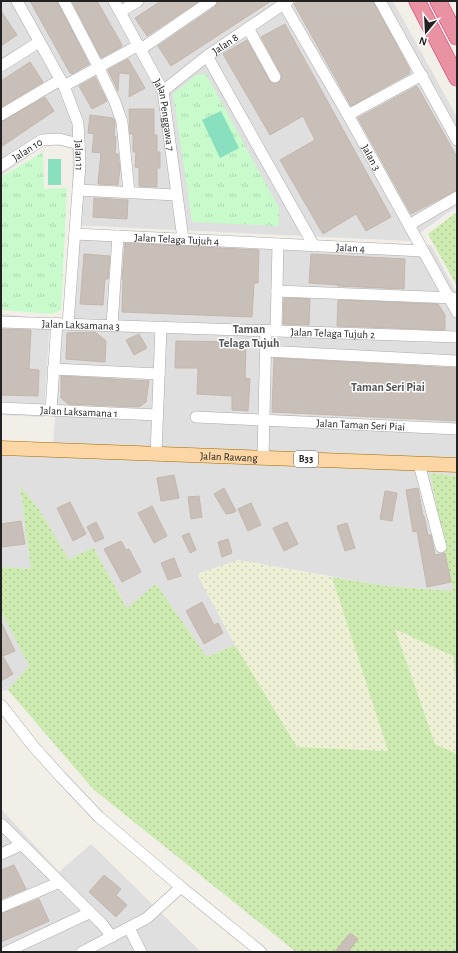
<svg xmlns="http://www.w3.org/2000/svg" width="458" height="953" font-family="'Alegreya Sans',sans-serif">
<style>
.residential{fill:#e0dfdf}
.farmland{fill:url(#farmland-dots)}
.grass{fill:url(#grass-dots)}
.park{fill:url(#park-tufts)}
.pitch{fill:#88e0be}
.building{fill:#c7bfb8;stroke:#c4b6ab}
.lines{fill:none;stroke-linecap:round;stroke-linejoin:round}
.minor-casing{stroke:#a9a9a9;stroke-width:12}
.major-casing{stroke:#a06b00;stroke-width:15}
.highway-casing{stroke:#dc2a67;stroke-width:17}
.minor{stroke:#fff;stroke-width:11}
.major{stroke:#fcd6a4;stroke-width:14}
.highway{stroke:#e892a2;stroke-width:16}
.labels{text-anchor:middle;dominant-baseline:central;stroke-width:3;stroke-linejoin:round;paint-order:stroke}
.shield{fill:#fff;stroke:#646464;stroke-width:1}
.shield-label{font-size:10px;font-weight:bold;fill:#222}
.street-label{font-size:11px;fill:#222;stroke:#fff}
.neighbourhood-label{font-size:12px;font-weight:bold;fill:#555;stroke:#fff}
</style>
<defs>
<pattern id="farmland-dots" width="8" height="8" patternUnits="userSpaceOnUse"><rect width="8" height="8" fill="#eef0d5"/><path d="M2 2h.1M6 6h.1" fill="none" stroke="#ccceb7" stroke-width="1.8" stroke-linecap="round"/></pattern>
<pattern id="grass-dots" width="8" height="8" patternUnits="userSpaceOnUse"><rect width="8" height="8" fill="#cdebb0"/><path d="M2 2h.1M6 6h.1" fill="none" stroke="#b0c997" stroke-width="1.8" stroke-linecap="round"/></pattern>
<pattern id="park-tufts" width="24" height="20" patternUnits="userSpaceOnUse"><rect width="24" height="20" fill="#c8facc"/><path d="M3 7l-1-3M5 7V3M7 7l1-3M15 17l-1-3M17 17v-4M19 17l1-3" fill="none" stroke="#acd6af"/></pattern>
</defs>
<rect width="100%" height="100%" fill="#f2efe9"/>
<g class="residential">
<polygon points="1,1 393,1 457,117 457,206 409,241 71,225 73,148 46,144 2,175 1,173"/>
<polygon points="70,230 431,245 455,290 457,290 457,476 430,473 453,591 387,586 238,560 197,574 235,645 207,657 156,584 128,609 93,547 69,560 39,509 20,487 31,569 1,567 1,456 52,457"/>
<polygon points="1,314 50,319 44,417 1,415"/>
<polygon points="1,611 29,666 8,690 1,691"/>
<polygon points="1,809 59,872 91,844 201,952 1,952"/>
</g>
<g class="farmland">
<polygon points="238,560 332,577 388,751 297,747 235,645 197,574"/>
<polygon points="395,628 453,656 457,689 457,754 435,744"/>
</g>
<g class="grass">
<polygon points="457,212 457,286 428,234"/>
<polygon points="430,473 457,476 457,689 453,656 395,629 435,744 457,754 457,952 296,952 93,789 8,690 29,666 1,611 1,567 31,569 20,486 39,509 69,560 93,547 127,608 156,584 207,657 235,645 297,747 388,751 332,577 387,586 453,591"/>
</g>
<g class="park">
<polygon points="206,74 279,208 279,226 192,222 173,94 196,75"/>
<polygon points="43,152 44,189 67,188 61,310 52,314 1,310 1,177"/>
</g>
<g class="pitch">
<polygon points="221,111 239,148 220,158 202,120"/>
<rect x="48" y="159" width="13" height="26"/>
</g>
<g class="building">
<polygon points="30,1 57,1 89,64 72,74 71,73 70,73"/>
<polygon points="72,1 97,1 122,45 121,47 101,58"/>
<polygon points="161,1 199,1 147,36 135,18"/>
<polygon points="218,1 271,1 171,66 158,46 215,7"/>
<polygon points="298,1 373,1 410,70 409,71 410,73 351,106 294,4"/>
<polygon points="1,11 17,35 1,46"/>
<polygon points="285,24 391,217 366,231 356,214 323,234 280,160 315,140 303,116 270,135 223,54 247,40 269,80 272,83 278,83 281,80 281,74 261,37"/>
<polygon points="128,59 145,88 129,97 130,74 119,73 118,91 108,70"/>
<polygon points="30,62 43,82 1,107 1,81"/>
<polygon points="95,77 107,101 92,109 79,86"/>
<polygon points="417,86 457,157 457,190 411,214 358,118"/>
<polygon points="45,97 54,111 1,147 1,122"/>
<polygon points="129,109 154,109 154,135 157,135 157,152 160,152 160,168 157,168 157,187 139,186 139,168 135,167 136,152 133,152 133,134 130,134"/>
<polygon points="90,115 113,118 115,122 114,136 116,137 115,154 118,154 120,169 118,185 98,184 101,153 92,152 94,134 88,133"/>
<polygon points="94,198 128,200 127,219 93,217"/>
<polygon points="125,243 259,250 258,283 254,283 252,317 122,312 123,280 122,280"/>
<polygon points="84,254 110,256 108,279 105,279 103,305 80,304"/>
<polygon points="311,254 405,259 404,289 338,286 338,285 309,283"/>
<polygon points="284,298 310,299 309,325 283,324"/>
<polygon points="338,300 438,304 445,315 445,330 337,326"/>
<polygon points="1,329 31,330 29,369 39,370 38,396 1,395"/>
<polygon points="95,332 106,341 105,362 66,359 67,333"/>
<polygon points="139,334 147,348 134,355 126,340"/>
<polygon points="176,341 246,342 245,378 250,379 248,411 232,410 232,396 197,394 198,368 175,368"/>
<polygon points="274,358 457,368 457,421 272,412"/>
<polygon points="61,376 149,381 146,402 139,407 68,404 61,398"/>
<polygon points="174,475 179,498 161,501 157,478"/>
<polygon points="224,488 236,511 232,513 226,514 214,494"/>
<polygon points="418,488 423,516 424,516 428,535 431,535 435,555 445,553 451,582 427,587 417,531 413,532 406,490"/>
<polygon points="385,491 397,493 392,521 380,519"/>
<polygon points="199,496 202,517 191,519 188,497"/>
<polygon points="70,502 86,534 73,541 57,508"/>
<polygon points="251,503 261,525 248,531 238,509"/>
<polygon points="152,506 167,536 154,543 138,513"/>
<polygon points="21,521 25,544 1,547 1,524"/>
<polygon points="96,522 104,538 95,542 87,527"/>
<polygon points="287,522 298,544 284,551 273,528"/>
<polygon points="347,523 355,548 345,551 337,526"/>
<polygon points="189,533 196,550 190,553 182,536"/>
<polygon points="228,539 232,553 222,557 218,542"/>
<polygon points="121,541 126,550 129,549 141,572 122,582 104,549"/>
<polygon points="174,558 181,576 168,580 161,563"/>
<polygon points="202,602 214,625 218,623 223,633 204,644 186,611"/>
<polygon points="1,622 15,651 3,656 1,652"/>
<polygon points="1,653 13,674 1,681"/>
<polygon points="14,865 26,889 1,899 1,870"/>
<polygon points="104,875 121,889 116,895 127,905 116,917 89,892"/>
<polygon points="39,899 49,921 1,942 1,914"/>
<polygon points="350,933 358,939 348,952 335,952"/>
</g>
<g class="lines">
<defs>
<g id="minor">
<path id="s1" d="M17,1L64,86L78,123L80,164L68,324"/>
<polyline points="64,1 98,66 115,102 122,122 129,192"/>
<path id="s2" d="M114,1L163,91L183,239"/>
<path id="s3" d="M282,1L348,115L457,312"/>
<polyline points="380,1 457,140"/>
<polyline points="120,12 138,1"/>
<polyline points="248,28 275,77"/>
<polyline points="141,49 211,1"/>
<polyline points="207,56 314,246"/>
<polyline points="1,66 39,42"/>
<polyline points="64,86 139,45"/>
<path id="s4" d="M163,91L207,56L288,1"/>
<polyline points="1,115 60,80"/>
<polyline points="348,115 422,75"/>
<path id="s5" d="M1,166L42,140L59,139L79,144"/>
<polyline points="78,190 176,195"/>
<polyline points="409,225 457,197"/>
<path id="s6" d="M75,234L423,251"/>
<polyline points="277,291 454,298"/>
<path id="s7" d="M1,322L457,337"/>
<polyline points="112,325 118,236"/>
<polyline points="276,331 278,244"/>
<polyline points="265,351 457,361"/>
<polyline points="53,369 159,374"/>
<path id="s8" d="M1,408L157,415"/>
<polyline points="51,410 57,323"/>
<path id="s9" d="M196,417L457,429"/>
<polyline points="156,454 161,327"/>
<polyline points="263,458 266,330"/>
<polyline points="419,464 441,547"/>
<polyline points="1,705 34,747 61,777 99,817 181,887 261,952"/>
<polyline points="1,824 102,924 112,937"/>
<polyline points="1,854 21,845"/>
<polyline points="1,907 60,882"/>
<polyline points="129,928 141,952"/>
<polyline points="6,952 89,913"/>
<polyline points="82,952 147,918 181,887"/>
</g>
<g id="major">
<path id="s10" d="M1,448L457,465"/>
</g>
<g id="highway">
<polyline points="417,1 457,78"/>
<polyline points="438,1 457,37"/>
</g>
</defs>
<use href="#minor" class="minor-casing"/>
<use href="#major" class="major-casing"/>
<use href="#highway" class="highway-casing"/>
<use href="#minor" class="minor"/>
<use href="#major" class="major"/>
<use href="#highway" class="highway"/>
</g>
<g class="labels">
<rect class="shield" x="294" y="451" width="24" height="16" rx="3"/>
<g class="shield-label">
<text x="306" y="459">B33</text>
</g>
<g class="street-label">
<text stroke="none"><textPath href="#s4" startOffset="78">Jalan 8</textPath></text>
<text stroke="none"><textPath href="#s2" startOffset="126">Jalan Penggawa 7</textPath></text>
<text stroke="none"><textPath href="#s5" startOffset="31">Jalan 10</textPath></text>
<text stroke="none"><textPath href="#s1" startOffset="169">Jalan 11</textPath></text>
<text stroke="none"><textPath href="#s3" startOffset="180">Jalan 3</textPath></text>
<text stroke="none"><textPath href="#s6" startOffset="102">Jalan Telaga Tujuh 4</textPath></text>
<text stroke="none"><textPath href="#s6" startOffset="276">Jalan 4</textPath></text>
<text stroke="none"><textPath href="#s7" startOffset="80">Jalan Laksamana 3</textPath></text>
<text stroke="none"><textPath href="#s7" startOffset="332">Jalan Telaga Tujuh 2</textPath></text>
<text stroke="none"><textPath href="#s8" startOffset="78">Jalan Laksamana 1</textPath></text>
<text stroke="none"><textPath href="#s9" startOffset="165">Jalan Taman Seri Piai</textPath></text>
<text stroke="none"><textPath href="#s10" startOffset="228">Jalan Rawang</textPath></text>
</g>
<g class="neighbourhood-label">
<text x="249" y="329">Taman<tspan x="249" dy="14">Telaga Tujuh</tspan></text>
<text x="388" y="387">Taman Seri Piai</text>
</g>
</g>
<rect width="458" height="953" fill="none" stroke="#222222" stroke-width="4"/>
<g transform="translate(426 32) rotate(198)" stroke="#ffffff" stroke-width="3" paint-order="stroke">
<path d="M0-3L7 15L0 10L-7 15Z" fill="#222222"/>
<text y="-6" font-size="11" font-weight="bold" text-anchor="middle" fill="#222222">N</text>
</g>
</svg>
